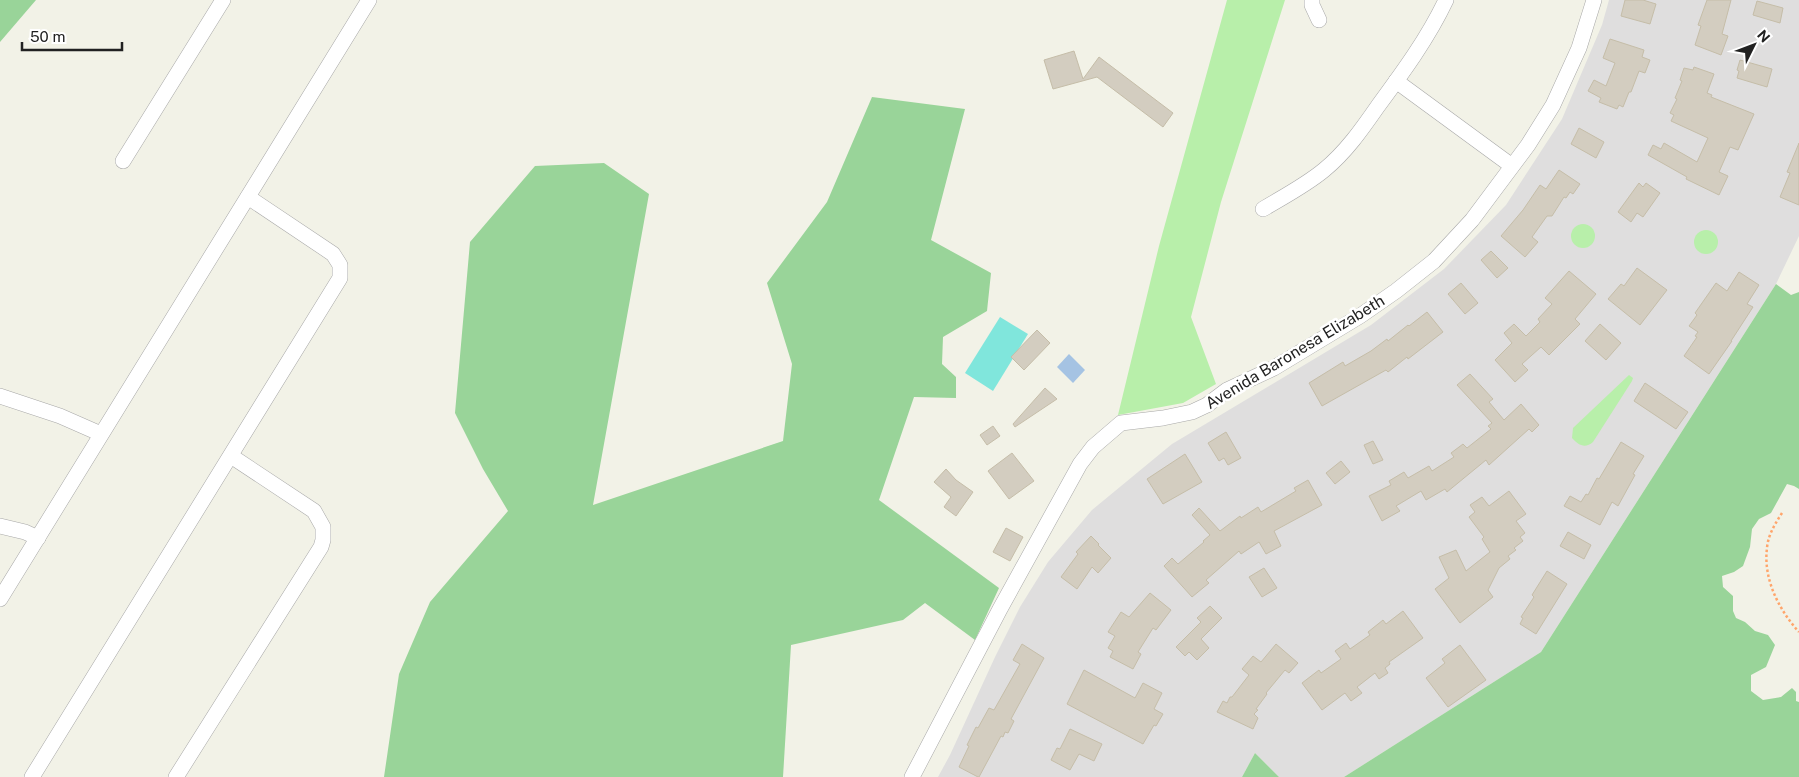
<svg xmlns="http://www.w3.org/2000/svg" width="1799" height="777" font-family="'Public Sans',sans-serif">
<style>
.residential{fill:#dfdede}
.grass{fill:#b8efaa}
.forest{fill:#99d499}
.pitch{fill:#80e6dc}
.water{fill:#a5c3e3}
.building{fill:#d3cdc0;stroke:#c5bda8}
.lines{fill:none;stroke-linecap:round;stroke-linejoin:round}
.minor-casing{stroke:#a8a8a8;stroke-width:16}
.path{stroke:#ffa56b;stroke-width:2.5;stroke-dasharray:2.5 2.5;stroke-linecap:butt}
.minor{stroke:#fff;stroke-width:15}
.labels{text-anchor:middle;dominant-baseline:central;stroke-width:5;stroke-linejoin:round;paint-order:stroke}
.street-label{font-size:16px;fill:#212121;stroke:#fff}
</style>
<rect width="100%" height="100%" fill="#f2f2e7"/>
<polygon class="residential" points="1609,0 1799,0 1799,236 1776,284 1541,652 1344,777 1279,777 1255,753 1242,777 938,777 950,755 995,657 1020,607 1048,562 1092,510 1172,444 1371,325 1444,269 1506,205 1562,119 1602,25"/>
<g class="grass">
<polygon points="1227,0 1285,0 1221,202 1191,317 1216,384 1183,403 1118,415 1159,246"/>
<circle cx="1583" cy="236" r="12"/>
<circle cx="1706" cy="242" r="12"/>
<path d="M1629,375L1633,378L1632,381L1593,442C1585,449 1578,445 1572,438L1573,428Z"/>
</g>
<g class="forest">
<polygon points="0,0 36,0 0,42"/>
<polygon points="872,97 965,109 931,240 991,273 987,311 943,337 942,364 956,377 956,398 914,397 879,500 999,588 975,640 925,603 903,620 791,645 783,777 384,777 399,674 430,602 508,511 483,469 455,413 470,242 535,166 604,163 649,194 593,505 783,441 792,364 767,283 827,202"/>
<polygon points="1776,284 1791,295 1799,292 1799,489 1794,486 1787,484 1771,513 1759,519 1752,529 1750,547 1743,566 1734,572 1722,576 1723,587 1733,596 1733,611 1736,618 1745,622 1755,631 1768,635 1775,645 1766,667 1751,675 1751,691 1763,700 1781,697 1792,688 1796,692 1796,701 1799,702 1799,777 1344,777 1541,652"/>
<polygon points="1255,753 1279,777 1242,777"/>
</g>
<polygon class="pitch" points="1000,317 1028,334 993,391 965,373"/>
<polygon class="water" points="1069,354 1085,370 1073,383 1057,367"/>
<g class="building">
<polygon points="1625,0 1643,0 1656,4 1650,24 1621,16"/>
<polygon points="1707,0 1731,0 1722,34 1728,36 1721,55 1695,45 1701,26 1698,25"/>
<polygon points="1757,1 1783,8 1780,23 1753,15"/>
<polygon points="1610,39 1644,50 1642,57 1650,60 1645,73 1639,71 1631,92 1629,92 1623,107 1619,105 1617,109 1599,102 1601,98 1588,91 1594,80 1606,86 1615,63 1603,58"/>
<polygon points="1074,51 1083,79 1099,57 1173,113 1163,127 1097,77 1053,89 1044,60"/>
<polygon points="1740,60 1772,69 1767,87 1737,78 1739,71 1737,70"/>
<polygon points="1694,67 1714,74 1707,93 1712,95 1711,97 1754,114 1738,150 1730,147 1719,172 1728,176 1719,195 1686,179 1687,177 1648,155 1653,145 1661,149 1664,143 1697,162 1708,138 1671,121 1674,115 1670,113 1677,99 1675,98 1682,81 1680,80 1684,68 1693,70"/>
<polygon points="1579,128 1604,142 1596,158 1571,144"/>
<polygon points="1799,143 1799,205 1780,197 1790,173 1787,172"/>
<polygon points="1559,170 1580,184 1573,194 1570,192 1566,198 1564,197 1552,216 1547,216 1532,237 1538,242 1525,257 1501,236 1523,210 1540,185 1546,189"/>
<polygon points="1639,183 1643,187 1646,183 1660,193 1643,217 1637,213 1631,222 1618,212"/>
<polygon points="1491,251 1508,268 1497,278 1481,260"/>
<polygon points="1637,268 1667,290 1640,325 1608,299 1621,284 1624,286"/>
<polygon points="1569,271 1596,294 1575,319 1580,324 1549,355 1541,347 1522,364 1528,370 1515,382 1495,360 1512,343 1504,333 1514,324 1526,336 1540,322 1538,319 1552,304 1545,298"/>
<polygon points="1739,272 1759,285 1747,304 1753,307 1731,341 1732,341 1709,374 1684,356 1697,337 1695,336 1698,332 1689,326 1697,315 1695,313 1716,283 1727,291"/>
<polygon points="1461,283 1478,303 1465,314 1448,294"/>
<polygon points="1427,312 1443,332 1408,359 1407,357 1388,372 1386,370 1322,406 1309,383 1343,362 1345,366 1371,351 1387,339 1388,341 1408,325 1409,326"/>
<polygon points="1600,324 1621,343 1606,360 1585,341"/>
<polygon points="1037,330 1050,343 1024,370 1011,357"/>
<polygon points="1470,374 1493,399 1489,402 1504,420 1521,404 1539,425 1532,432 1529,429 1489,465 1486,460 1447,492 1445,489 1426,500 1421,491 1396,506 1400,511 1382,521 1369,496 1391,485 1389,481 1404,472 1408,478 1429,466 1432,471 1454,457 1451,453 1463,444 1467,448 1491,429 1488,426 1492,423 1457,385"/>
<polygon points="1645,383 1688,412 1676,429 1634,401"/>
<polygon points="1045,388 1057,399 1015,427 1013,424"/>
<polygon points="993,426 1000,436 987,445 980,435"/>
<polygon points="1226,432 1241,458 1228,465 1224,458 1219,461 1208,443"/>
<polygon points="1373,441 1383,460 1373,464 1364,445"/>
<polygon points="1621,442 1644,456 1633,474 1635,475 1618,506 1612,502 1600,525 1564,506 1570,496 1581,502 1586,494 1588,495 1597,478 1599,479"/>
<polygon points="1012,453 1034,481 1009,499 988,471"/>
<polygon points="1185,454 1202,482 1163,504 1147,479"/>
<polygon points="1341,461 1350,472 1335,484 1326,473"/>
<polygon points="946,469 956,480 973,492 956,516 944,507 951,497 934,482"/>
<polygon points="1308,480 1322,505 1274,531 1281,546 1266,554 1259,542 1241,554 1239,551 1206,580 1209,583 1192,597 1164,566 1172,558 1178,564 1204,542 1203,541 1210,535 1192,515 1199,508 1220,531 1240,516 1241,518 1258,507 1261,512 1296,491 1294,488"/>
<polygon points="1509,491 1526,514 1516,521 1525,533 1520,537 1523,541 1514,548 1516,550 1508,556 1510,559 1499,568 1488,590 1493,597 1460,623 1435,589 1449,578 1439,557 1456,550 1466,571 1490,552 1482,539 1484,537 1469,517 1475,512 1470,505 1482,497 1489,506"/>
<polygon points="1006,528 1023,537 1010,561 993,552"/>
<polygon points="1568,532 1591,545 1584,559 1560,546"/>
<polygon points="1091,536 1099,544 1098,545 1111,558 1098,573 1092,567 1077,589 1061,577 1078,554 1076,552"/>
<polygon points="1264,568 1277,588 1262,597 1249,577"/>
<polygon points="1547,571 1567,584 1536,634 1520,624 1523,618 1521,617 1534,597 1532,595"/>
<polygon points="1150,593 1171,610 1156,630 1153,628 1138,652 1141,654 1133,669 1110,657 1113,651 1108,648 1115,636 1108,632 1121,612 1129,617"/>
<polygon points="1210,606 1222,618 1201,639 1209,648 1197,660 1189,652 1185,656 1176,647 1201,622 1197,618"/>
<polygon points="1403,611 1423,638 1389,662 1390,664 1385,668 1388,673 1379,679 1375,673 1357,687 1362,693 1351,701 1345,693 1322,710 1302,683 1319,670 1321,673 1341,659 1335,651 1346,643 1350,649 1370,635 1368,632 1383,620 1386,624"/>
<polygon points="1022,644 1044,658 1011,719 1014,721 1008,733 1005,732 1003,737 1001,736 979,777 978,777 959,767 969,746 967,745 976,727 978,728 989,708 994,710 1020,664 1013,660"/>
<polygon points="1276,644 1298,663 1289,673 1285,670 1266,693 1267,694 1256,709 1258,710 1254,714 1258,718 1253,729 1217,712 1223,701 1227,703 1230,697 1232,697 1249,675 1242,669 1253,656 1261,662"/>
<polygon points="1460,645 1486,680 1448,707 1426,678 1445,663 1442,659"/>
<polygon points="1084,670 1135,698 1143,683 1162,693 1154,709 1163,714 1156,726 1154,725 1143,744 1067,704"/>
<polygon points="1070,729 1102,744 1094,761 1079,754 1070,770 1051,760 1057,748 1060,749"/>
</g>
<g class="lines">
<defs>
<g id="minor">
<polyline points="1312,0 1312,5 1319,20"/>
<polyline points="1396,81 1512,166"/>
<polyline points="123,161 223,0"/>
<path d="M1263,209C1283,197 1306,185 1324,170C1346,152 1362,129 1378,106C1403,72 1428,38 1446,0"/>
<polyline points="0,396 60,416 101,434"/>
<polyline points="0,526 25,532 38,538"/>
<polyline points="0,599 369,0"/>
<polyline points="32,777 340,278 340,265 333,254 248,197"/>
<polyline points="176,777 321,547 323,540 323,527 314,511 231,456"/>
<polyline points="912,777 1000,609 1080,464 1093,447 1121,423 1163,418 1192,412 1207,405 1227,390 1274,368 1360,316 1396,291 1434,261 1472,220 1528,145 1553,105 1579,48 1594,0"/>
</g>
</defs>
<use href="#minor" class="minor-casing"/>
<path class="path" d="M1782,513C1775,524 1768,535 1767,548C1763,579 1779,610 1799,632"/>
<use href="#minor" class="minor"/>
</g>
<g class="labels">
<g class="street-label">
<text transform="translate(1295 352) rotate(-31)">Avenida Baronesa Elizabeth</text>
</g>
</g>
<g transform="translate(1754 45) rotate(48)" stroke="#ffffff" stroke-width="4" paint-order="stroke">
<path d="M0-4L9 19L0 12L-9 19Z" fill="#212121"/>
<text y="-8" font-size="14" font-weight="bold" text-anchor="middle" fill="#212121">N</text>
</g>
<path d="M22 42v8h100v-8" fill="none" stroke="#212121" stroke-width="2.5"/>
<text x="30" y="42" font-size="15" fill="#212121" stroke="#ffffff" stroke-width="4" paint-order="stroke">50 m</text>
</svg>
